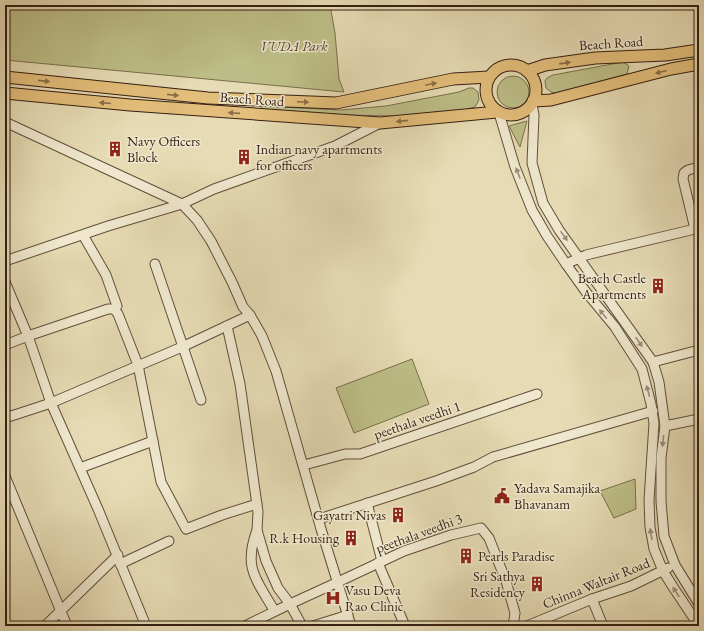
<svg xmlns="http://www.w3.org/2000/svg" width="704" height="631" font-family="'EB Garamond',serif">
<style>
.green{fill:#bdbe87;stroke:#796e4d}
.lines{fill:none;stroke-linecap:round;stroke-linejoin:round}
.minor-casing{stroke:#614e3b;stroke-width:11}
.major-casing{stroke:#351f13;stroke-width:13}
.minor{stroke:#efe8ce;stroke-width:9}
.major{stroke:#e3be7a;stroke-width:11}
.oneway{fill:#8c6e46}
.oneway2{fill:#9b8e7a}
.labels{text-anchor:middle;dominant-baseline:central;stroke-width:3;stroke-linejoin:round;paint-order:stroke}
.street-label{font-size:14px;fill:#351f13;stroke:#efe8ce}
.park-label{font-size:14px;font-style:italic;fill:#574730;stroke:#efe8ce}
.poi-label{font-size:14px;fill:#351f13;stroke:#efe8ce;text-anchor:start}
</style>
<rect width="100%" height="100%" fill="#e6dbb4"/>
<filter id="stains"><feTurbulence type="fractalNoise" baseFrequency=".005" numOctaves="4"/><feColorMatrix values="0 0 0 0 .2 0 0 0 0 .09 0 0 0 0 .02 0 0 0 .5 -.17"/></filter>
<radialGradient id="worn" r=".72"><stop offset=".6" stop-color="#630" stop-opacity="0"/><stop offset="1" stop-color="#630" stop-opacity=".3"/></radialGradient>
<g class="green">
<polygon points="5,5 330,5 335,33 339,79 344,92 5,60"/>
<polygon points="623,62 629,66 627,74 556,93 551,92 546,88 545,81 547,78 553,75"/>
<circle cx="513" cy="92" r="16"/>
<polygon points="469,88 473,88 478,92 479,100 475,107 463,110 394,116 347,115 261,109 261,106 341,110 386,106 459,92"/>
<polygon points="527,121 520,147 509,126"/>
<polygon points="412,359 429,404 354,433 336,388"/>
<polygon points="635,479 636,509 614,518 600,491"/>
</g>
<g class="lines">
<defs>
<g id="minor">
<polyline points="532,104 534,115 532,163 543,203 559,230 653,362 659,382 665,426 661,458 661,501 664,536 675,565 699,604"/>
<polyline points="499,113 515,167 532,210 547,236 566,264 586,292 615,327 642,369 651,404 654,423 649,500 650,527 654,549 663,571 673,587 699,626"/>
<polyline points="5,122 182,204 197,220 211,241 232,282 243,307 250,315 262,336 276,371 321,529 351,626"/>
<polyline points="83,235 106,275 117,306"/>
<polyline points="5,261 108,226 182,204 214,189 335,146 380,123"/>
<polyline points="155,264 201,400"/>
<polyline points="566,264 586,255 695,229 683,179 684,173 688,170 699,167"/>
<polyline points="5,282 28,336 51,403 98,509 146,626"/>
<polyline points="227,326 240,384 258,512 257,530 266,561 278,588 290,604 245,626"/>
<polyline points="5,345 28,336 108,309 114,309 118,314 138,365 161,482 186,529 222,515 257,504"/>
<polyline points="653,362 699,350"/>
<polyline points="5,418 51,403 182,347 250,315"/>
<polyline points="665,426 699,419"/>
<polyline points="304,465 345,454 360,454 537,394"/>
<polyline points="80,468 153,441"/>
<polyline points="5,476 67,626"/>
<polyline points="367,503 382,561"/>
<polyline points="319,519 436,481 474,467 493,457 653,411"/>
<path d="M257,530C243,568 256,579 274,610"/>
<polyline points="378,563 405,626"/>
<polyline points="120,564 169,541"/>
<polyline points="592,599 603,626"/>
<polyline points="45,626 118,555"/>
<polyline points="302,626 290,604 338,582 404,551 451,535 481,528 489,538 506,581 515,613 513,626"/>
<polyline points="313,626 348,615"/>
<polyline points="527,626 592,599 631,586 668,568"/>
</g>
<g id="major">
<circle cx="511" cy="90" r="25"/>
<polyline points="527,71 545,65 595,58 665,55 699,50"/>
<polyline points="5,77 208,98 336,103 453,79 489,77"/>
<polyline points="5,93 130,105 380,123 497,112"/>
<polyline points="533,101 551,100 671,69 699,64"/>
</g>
</defs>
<use href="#minor" class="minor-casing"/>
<use href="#major" class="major-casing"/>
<use href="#minor" class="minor"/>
<use href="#major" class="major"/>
</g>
<defs><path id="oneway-solid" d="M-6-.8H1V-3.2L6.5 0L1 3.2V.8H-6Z"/></defs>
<g class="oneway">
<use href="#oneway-solid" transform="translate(565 63) rotate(-8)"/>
<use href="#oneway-solid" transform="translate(661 72) rotate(166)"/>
<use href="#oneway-solid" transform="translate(44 81) rotate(6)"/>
<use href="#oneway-solid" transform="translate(431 84) rotate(-12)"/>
<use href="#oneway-solid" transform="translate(173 95) rotate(6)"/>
<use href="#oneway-solid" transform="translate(303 102) rotate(2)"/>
<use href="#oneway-solid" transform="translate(105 103) rotate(-175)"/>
<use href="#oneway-solid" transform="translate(234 113) rotate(-176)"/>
<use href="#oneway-solid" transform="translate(402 121) rotate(174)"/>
</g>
<g class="oneway2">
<use href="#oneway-solid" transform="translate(518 173) rotate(-111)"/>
<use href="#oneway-solid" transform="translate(564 236) rotate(54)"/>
<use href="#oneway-solid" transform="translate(603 314) rotate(-129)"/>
<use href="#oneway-solid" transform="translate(639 342) rotate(55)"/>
<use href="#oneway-solid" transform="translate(648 391) rotate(-105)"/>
<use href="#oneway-solid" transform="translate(663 441) rotate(97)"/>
<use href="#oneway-solid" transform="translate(651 534) rotate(-100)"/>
<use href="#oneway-solid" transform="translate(676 592) rotate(-123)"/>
</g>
<defs>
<symbol id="building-bare" viewBox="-9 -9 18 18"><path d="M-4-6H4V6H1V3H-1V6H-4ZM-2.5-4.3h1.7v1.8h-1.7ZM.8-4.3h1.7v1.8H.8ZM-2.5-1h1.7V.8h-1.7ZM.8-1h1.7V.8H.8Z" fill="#8f2418" stroke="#efe8ce" stroke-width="2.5" paint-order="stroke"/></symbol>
<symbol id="civic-bare" viewBox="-9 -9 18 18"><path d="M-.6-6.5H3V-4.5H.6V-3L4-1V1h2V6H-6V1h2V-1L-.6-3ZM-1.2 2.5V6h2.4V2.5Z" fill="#8f2418" stroke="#efe8ce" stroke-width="2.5" paint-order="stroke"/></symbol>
<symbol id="hospital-bare" viewBox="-9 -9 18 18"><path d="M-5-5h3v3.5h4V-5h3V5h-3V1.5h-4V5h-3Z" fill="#8f2418" stroke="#efe8ce" stroke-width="2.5" paint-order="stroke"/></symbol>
</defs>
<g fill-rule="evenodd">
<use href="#building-bare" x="104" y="138" width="22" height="22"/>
<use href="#building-bare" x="233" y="146" width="22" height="22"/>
<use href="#building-bare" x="647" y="275" width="22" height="22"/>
<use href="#civic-bare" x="491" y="485" width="22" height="22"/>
<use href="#building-bare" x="387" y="504" width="22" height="22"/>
<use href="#building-bare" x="340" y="527" width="22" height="22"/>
<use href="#building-bare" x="455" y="545" width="22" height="22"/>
<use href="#building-bare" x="526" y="573" width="22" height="22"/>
<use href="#hospital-bare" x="322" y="587" width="22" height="22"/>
</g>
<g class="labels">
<g class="street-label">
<text transform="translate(611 43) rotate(-4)">Beach Road</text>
<text transform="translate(252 99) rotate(4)">Beach Road</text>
<text transform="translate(417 420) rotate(-19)">peethala veedhi 1</text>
<text transform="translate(419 533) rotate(-20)">peethala veedhi 3</text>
<text transform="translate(596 583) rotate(-22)">Chinna Waltair Road</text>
</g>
<g class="park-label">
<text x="294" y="46">VUDA Park</text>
</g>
<g class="poi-label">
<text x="127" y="141">Navy Officers<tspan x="127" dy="16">Block</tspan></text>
<text x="256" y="149">Indian navy apartments<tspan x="256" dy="16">for officers</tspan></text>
<text x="646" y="278" text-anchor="end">Beach Castle<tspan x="646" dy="16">Apartments</tspan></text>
<text x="514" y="488">Yadava Samajika<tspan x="514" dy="16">Bhavanam</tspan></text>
<text x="386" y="515" text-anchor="end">Gayatri Nivas</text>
<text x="339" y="538" text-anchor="end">R.k Housing</text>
<text x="478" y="556">Pearls Paradise</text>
<text x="525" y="576" text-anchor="end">Sri Sathya<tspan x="525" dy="16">Residency</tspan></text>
<text x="345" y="590">Vasu Deva<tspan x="345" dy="16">Rao Clinic</tspan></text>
</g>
</g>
<rect width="704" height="631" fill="none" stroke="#e6dbb4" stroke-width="20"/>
<rect x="6" y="6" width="692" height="619" fill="none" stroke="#351f13" stroke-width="2"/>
<rect x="10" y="10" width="684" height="611" fill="none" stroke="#351f13"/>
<rect width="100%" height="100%" filter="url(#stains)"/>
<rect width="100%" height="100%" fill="url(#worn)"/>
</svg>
